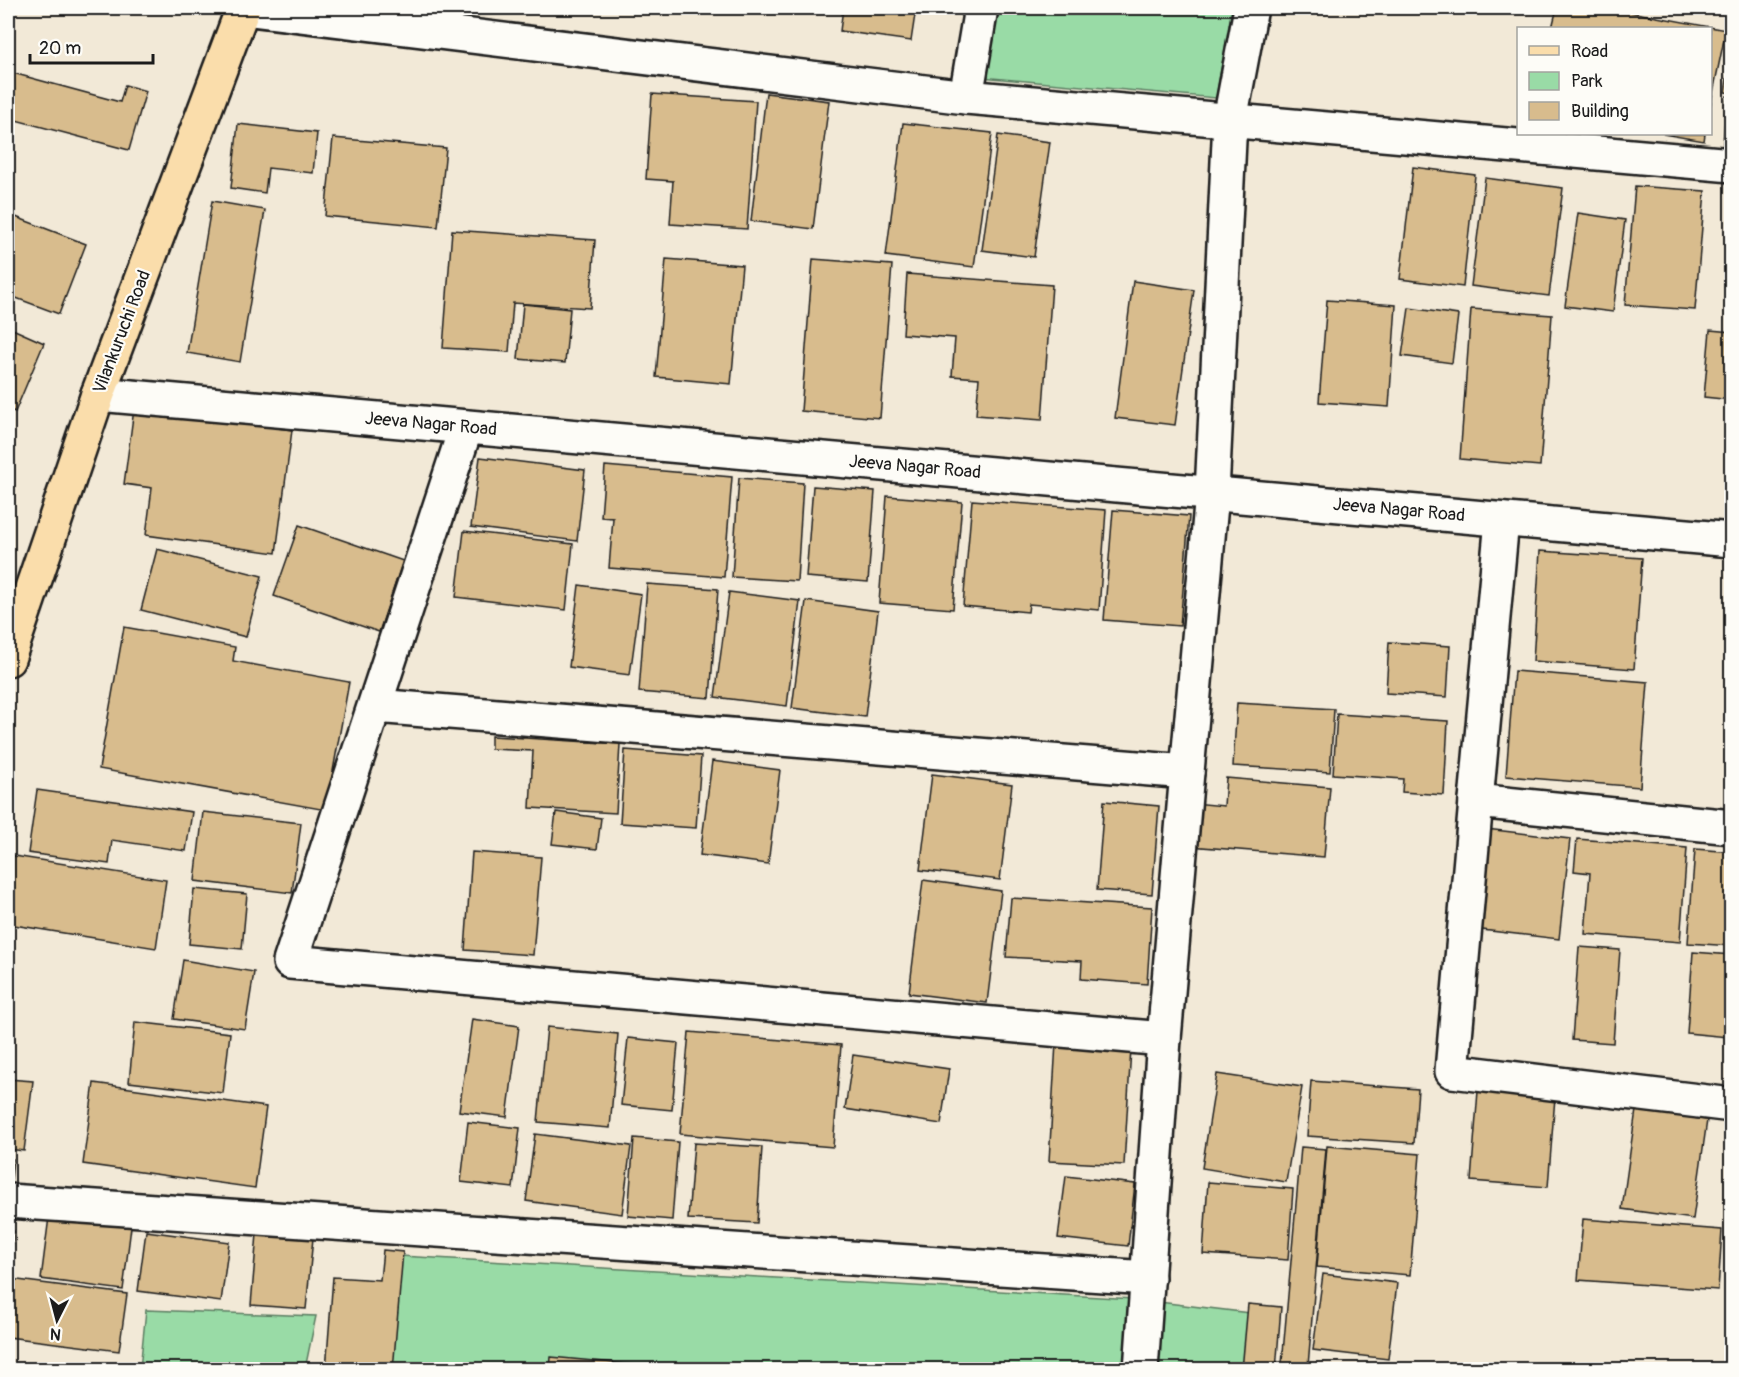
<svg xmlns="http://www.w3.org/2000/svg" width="1739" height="1377" font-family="Pangolin,sans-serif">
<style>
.green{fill:#99dba6;stroke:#5a7c61;stroke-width:1.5}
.building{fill:#d8bc8d;stroke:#1c1c1c;stroke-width:1.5}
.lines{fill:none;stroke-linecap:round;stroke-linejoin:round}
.minor-casing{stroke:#1c1c1c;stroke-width:38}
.major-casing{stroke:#1c1c1c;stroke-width:38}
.minor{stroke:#fdfcf7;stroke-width:33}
.major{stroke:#faddab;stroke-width:33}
.labels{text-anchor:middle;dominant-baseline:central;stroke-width:4.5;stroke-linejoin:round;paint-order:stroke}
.street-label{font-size:18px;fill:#1c1c1c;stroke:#fdfcf7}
</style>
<rect width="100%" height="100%" fill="#f2e9d7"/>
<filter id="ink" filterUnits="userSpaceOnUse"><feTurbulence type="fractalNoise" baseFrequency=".0167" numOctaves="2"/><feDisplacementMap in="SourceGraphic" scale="12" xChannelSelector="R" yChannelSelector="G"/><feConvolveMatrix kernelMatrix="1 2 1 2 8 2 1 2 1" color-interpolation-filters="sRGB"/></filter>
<g filter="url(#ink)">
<g class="green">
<polygon points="993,8 1232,8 1216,98 981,77"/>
<polygon points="400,1256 1134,1299 1266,1315 1260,1369 383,1370"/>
<polygon points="146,1310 316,1316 305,1369 140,1369"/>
</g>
<g class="building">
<polygon points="843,8 916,8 911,41 840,31"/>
<polygon points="1557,8 1609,8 1726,30 1710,107 1710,28 1552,28"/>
<polygon points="1678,8 1722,8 1721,13"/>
<polygon points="1732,44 1732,93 1725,92"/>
<polygon points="9,72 120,102 125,85 146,91 129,150 8,118"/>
<polygon points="766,93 829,101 813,229 751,221"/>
<polygon points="652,94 756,101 747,229 670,224 673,181 646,179"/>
<polygon points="1727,96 1732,97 1732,145 1723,144"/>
<polygon points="903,123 992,133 974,267 886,256"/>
<polygon points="238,124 317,133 313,173 268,168 265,193 231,188"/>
<polygon points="1663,134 1705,134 1704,141"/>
<polygon points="998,135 1050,142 1034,257 982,250"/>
<polygon points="333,138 446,148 438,227 325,216"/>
<polygon points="1413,167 1475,175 1463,287 1400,279"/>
<polygon points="1485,178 1563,188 1549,296 1471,286"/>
<polygon points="1635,186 1705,191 1695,310 1625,305"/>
<polygon points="212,201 265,210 240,362 187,353"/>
<polygon points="1578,213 1625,220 1613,312 1565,306"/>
<polygon points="8,214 86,244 59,314 8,295"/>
<polygon points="452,230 595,240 590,308 513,303 509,352 443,348"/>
<polygon points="666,259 742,265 731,384 656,377"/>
<polygon points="813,259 892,265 880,418 801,411"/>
<polygon points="907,274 1052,285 1042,420 976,415 979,378 952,376 955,338 903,334"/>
<polygon points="1133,281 1194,290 1175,425 1115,418"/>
<polygon points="1327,300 1396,305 1389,407 1319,402"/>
<polygon points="523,304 570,309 565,363 518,359"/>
<polygon points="1409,308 1458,315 1452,363 1402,356"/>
<polygon points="1471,309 1552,315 1540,466 1460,459"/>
<polygon points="8,327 44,343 15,412 8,409"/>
<polygon points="1710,330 1732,332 1732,400 1704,397"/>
<polygon points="134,409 292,430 276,553 146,535 152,488 124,484"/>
<polygon points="480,457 585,470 577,541 471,527"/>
<polygon points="605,466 732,477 724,577 609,568 613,518 601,517"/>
<polygon points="739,478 803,483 797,581 732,577"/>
<polygon points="813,486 875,491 868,582 806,577"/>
<polygon points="887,496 962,502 953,609 879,603"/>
<polygon points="972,500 1106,510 1099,610 1029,604 1028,612 963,606"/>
<polygon points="1113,510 1189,516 1180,626 1104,620"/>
<polygon points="299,525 403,561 379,632 274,596"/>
<polygon points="464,531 573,544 566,610 456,597"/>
<polygon points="157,549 262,576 246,637 141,610"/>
<polygon points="1540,551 1642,558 1634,669 1533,661"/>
<polygon points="647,584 718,589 710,698 639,692"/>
<polygon points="579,585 641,594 630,675 569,667"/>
<polygon points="729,592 800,601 787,706 715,697"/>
<polygon points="806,601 878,611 865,717 792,708"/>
<polygon points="124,627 235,647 233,661 349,682 326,810 99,769"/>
<polygon points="1389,642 1450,646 1447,697 1386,693"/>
<polygon points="1514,671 1648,682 1640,787 1506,776"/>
<polygon points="1237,703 1334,709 1330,772 1233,766"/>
<polygon points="1337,714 1448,721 1444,795 1402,792 1403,779 1333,774"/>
<polygon points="491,736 620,744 616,813 530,808 533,751 491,749"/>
<polygon points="625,750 701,756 696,828 620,823"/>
<polygon points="712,761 780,770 768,864 700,855"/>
<polygon points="932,774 1012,784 1000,880 920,870"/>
<polygon points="1226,778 1330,787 1324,857 1190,846 1194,803 1224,806"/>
<polygon points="37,790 192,812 186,851 112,840 109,864 28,853"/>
<polygon points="1104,801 1159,806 1152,894 1097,890"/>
<polygon points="203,812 301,823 292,893 195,881"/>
<polygon points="556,812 601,818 597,849 552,844"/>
<polygon points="1486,829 1570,839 1559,939 1474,929"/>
<polygon points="1577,839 1687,848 1680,942 1585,934 1590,873 1574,871"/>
<polygon points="1695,849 1732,852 1732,946 1688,943"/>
<polygon points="472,852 541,857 533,955 465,950"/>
<polygon points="8,855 166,880 156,948 8,924"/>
<polygon points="923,880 1001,891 987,1003 909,993"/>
<polygon points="194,889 247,894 242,949 189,944"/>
<polygon points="1011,898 1152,907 1147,984 1081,979 1082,961 1006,957"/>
<polygon points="1579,947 1620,950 1613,1043 1572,1040"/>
<polygon points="1693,952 1732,955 1732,1019 1729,1018 1728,1037 1687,1033"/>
<polygon points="183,960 254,972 245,1029 174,1019"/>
<polygon points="472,1019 519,1026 507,1117 459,1111"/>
<polygon points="135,1022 230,1033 223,1093 129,1082"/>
<polygon points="547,1027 618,1034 610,1128 538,1122"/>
<polygon points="689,1032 841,1045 833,1147 680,1134"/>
<polygon points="628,1038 678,1043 672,1110 621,1105"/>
<polygon points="1056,1043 1131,1048 1124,1165 1049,1161"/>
<polygon points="853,1055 949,1069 941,1124 845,1109"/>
<polygon points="1217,1074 1302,1087 1286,1182 1202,1168"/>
<polygon points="8,1079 33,1081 24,1151 8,1149"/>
<polygon points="1311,1081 1418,1089 1414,1143 1307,1136"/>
<polygon points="94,1083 266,1107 255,1188 83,1164"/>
<polygon points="1478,1091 1555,1097 1548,1187 1471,1181"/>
<polygon points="1636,1110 1707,1120 1693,1219 1622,1209"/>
<polygon points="468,1122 520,1128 513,1188 461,1182"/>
<polygon points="535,1134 631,1146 622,1214 526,1201"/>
<polygon points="634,1138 678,1142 672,1220 628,1216"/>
<polygon points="694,1143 762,1147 757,1223 688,1219"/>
<polygon points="1327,1146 1420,1154 1410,1275 1317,1267"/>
<polygon points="1301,1147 1326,1149 1308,1366 1282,1364"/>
<polygon points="8,1159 13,1159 10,1191 8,1191"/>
<polygon points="1066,1176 1135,1184 1128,1246 1058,1238"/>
<polygon points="1208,1182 1293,1189 1288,1260 1203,1254"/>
<polygon points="49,1217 131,1227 123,1290 41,1279"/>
<polygon points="1583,1219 1722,1230 1718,1290 1578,1280"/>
<polygon points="8,1230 14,1231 11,1265 8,1264"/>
<polygon points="146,1231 229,1242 221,1302 138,1291"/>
<polygon points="257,1234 313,1238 306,1309 251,1305"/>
<polygon points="383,1250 403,1252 393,1370 326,1370 333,1277 380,1280"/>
<polygon points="1323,1274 1397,1283 1388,1359 1313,1350"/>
<polygon points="10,1279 127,1294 119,1351 8,1337 8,1297"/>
<polygon points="1248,1304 1281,1307 1276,1370 1242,1370"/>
<polygon points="551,1357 647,1366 647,1370 550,1370"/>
<polygon points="78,1366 110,1370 77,1370"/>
</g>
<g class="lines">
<defs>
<g id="minor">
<polyline points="243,8 966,97 1732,165"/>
<polyline points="966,97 981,8"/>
<polyline points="98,394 1732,540"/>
<polyline points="466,427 290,962 1164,1039"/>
<polyline points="375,706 1187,772 1164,1039 1141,1370"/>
<polyline points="1187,772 1212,493 1230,120 1251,8"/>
<polyline points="1476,801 1502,520"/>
<polyline points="1732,827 1476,801 1452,1071 1732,1105"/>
<polyline points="8,1201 1148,1278"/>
</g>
<polyline id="major" points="8,659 98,394 243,8"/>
</defs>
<use href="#minor" class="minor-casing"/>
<use href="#major" class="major-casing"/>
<use href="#minor" class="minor"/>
<use href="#major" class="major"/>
</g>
</g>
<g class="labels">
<g class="street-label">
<text transform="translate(122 332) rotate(-69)">Vilankuruchi Road</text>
<text transform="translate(431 424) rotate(5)">Jeeva Nagar Road</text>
<text transform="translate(915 467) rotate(5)">Jeeva Nagar Road</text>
<text transform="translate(1399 510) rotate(5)">Jeeva Nagar Road</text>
</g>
</g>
<rect width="1739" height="1377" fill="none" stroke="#fdfcf7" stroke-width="30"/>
<rect x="15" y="15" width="1709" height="1347" fill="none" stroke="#1c1c1c" stroke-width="2" filter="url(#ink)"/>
<rect x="1517" y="27" width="195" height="108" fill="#fdfcf7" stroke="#a3a29f" stroke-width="1.5"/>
<rect x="1529" y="46" width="30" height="9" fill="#faddab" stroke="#a3a29f" stroke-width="1.5"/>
<text x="1571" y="57" font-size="18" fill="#1c1c1c">Road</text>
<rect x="1529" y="72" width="30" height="18" fill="#99dba6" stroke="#a3a29f" stroke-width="1.5"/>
<text x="1571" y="87" font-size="18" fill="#1c1c1c">Park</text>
<rect x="1529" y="102" width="30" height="18" fill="#d8bc8d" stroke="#a3a29f" stroke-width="1.5"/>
<text x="1571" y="117" font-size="18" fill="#1c1c1c">Building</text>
<g transform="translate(57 1320) rotate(186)" stroke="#fdfcf7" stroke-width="4.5" paint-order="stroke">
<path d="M0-4.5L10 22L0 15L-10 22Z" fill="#1c1c1c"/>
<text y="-9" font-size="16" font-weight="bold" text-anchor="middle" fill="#1c1c1c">N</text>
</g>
<path d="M30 54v9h123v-9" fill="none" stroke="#1c1c1c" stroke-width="3"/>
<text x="39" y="54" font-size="18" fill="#1c1c1c" stroke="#fdfcf7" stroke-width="4.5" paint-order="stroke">20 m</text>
</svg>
